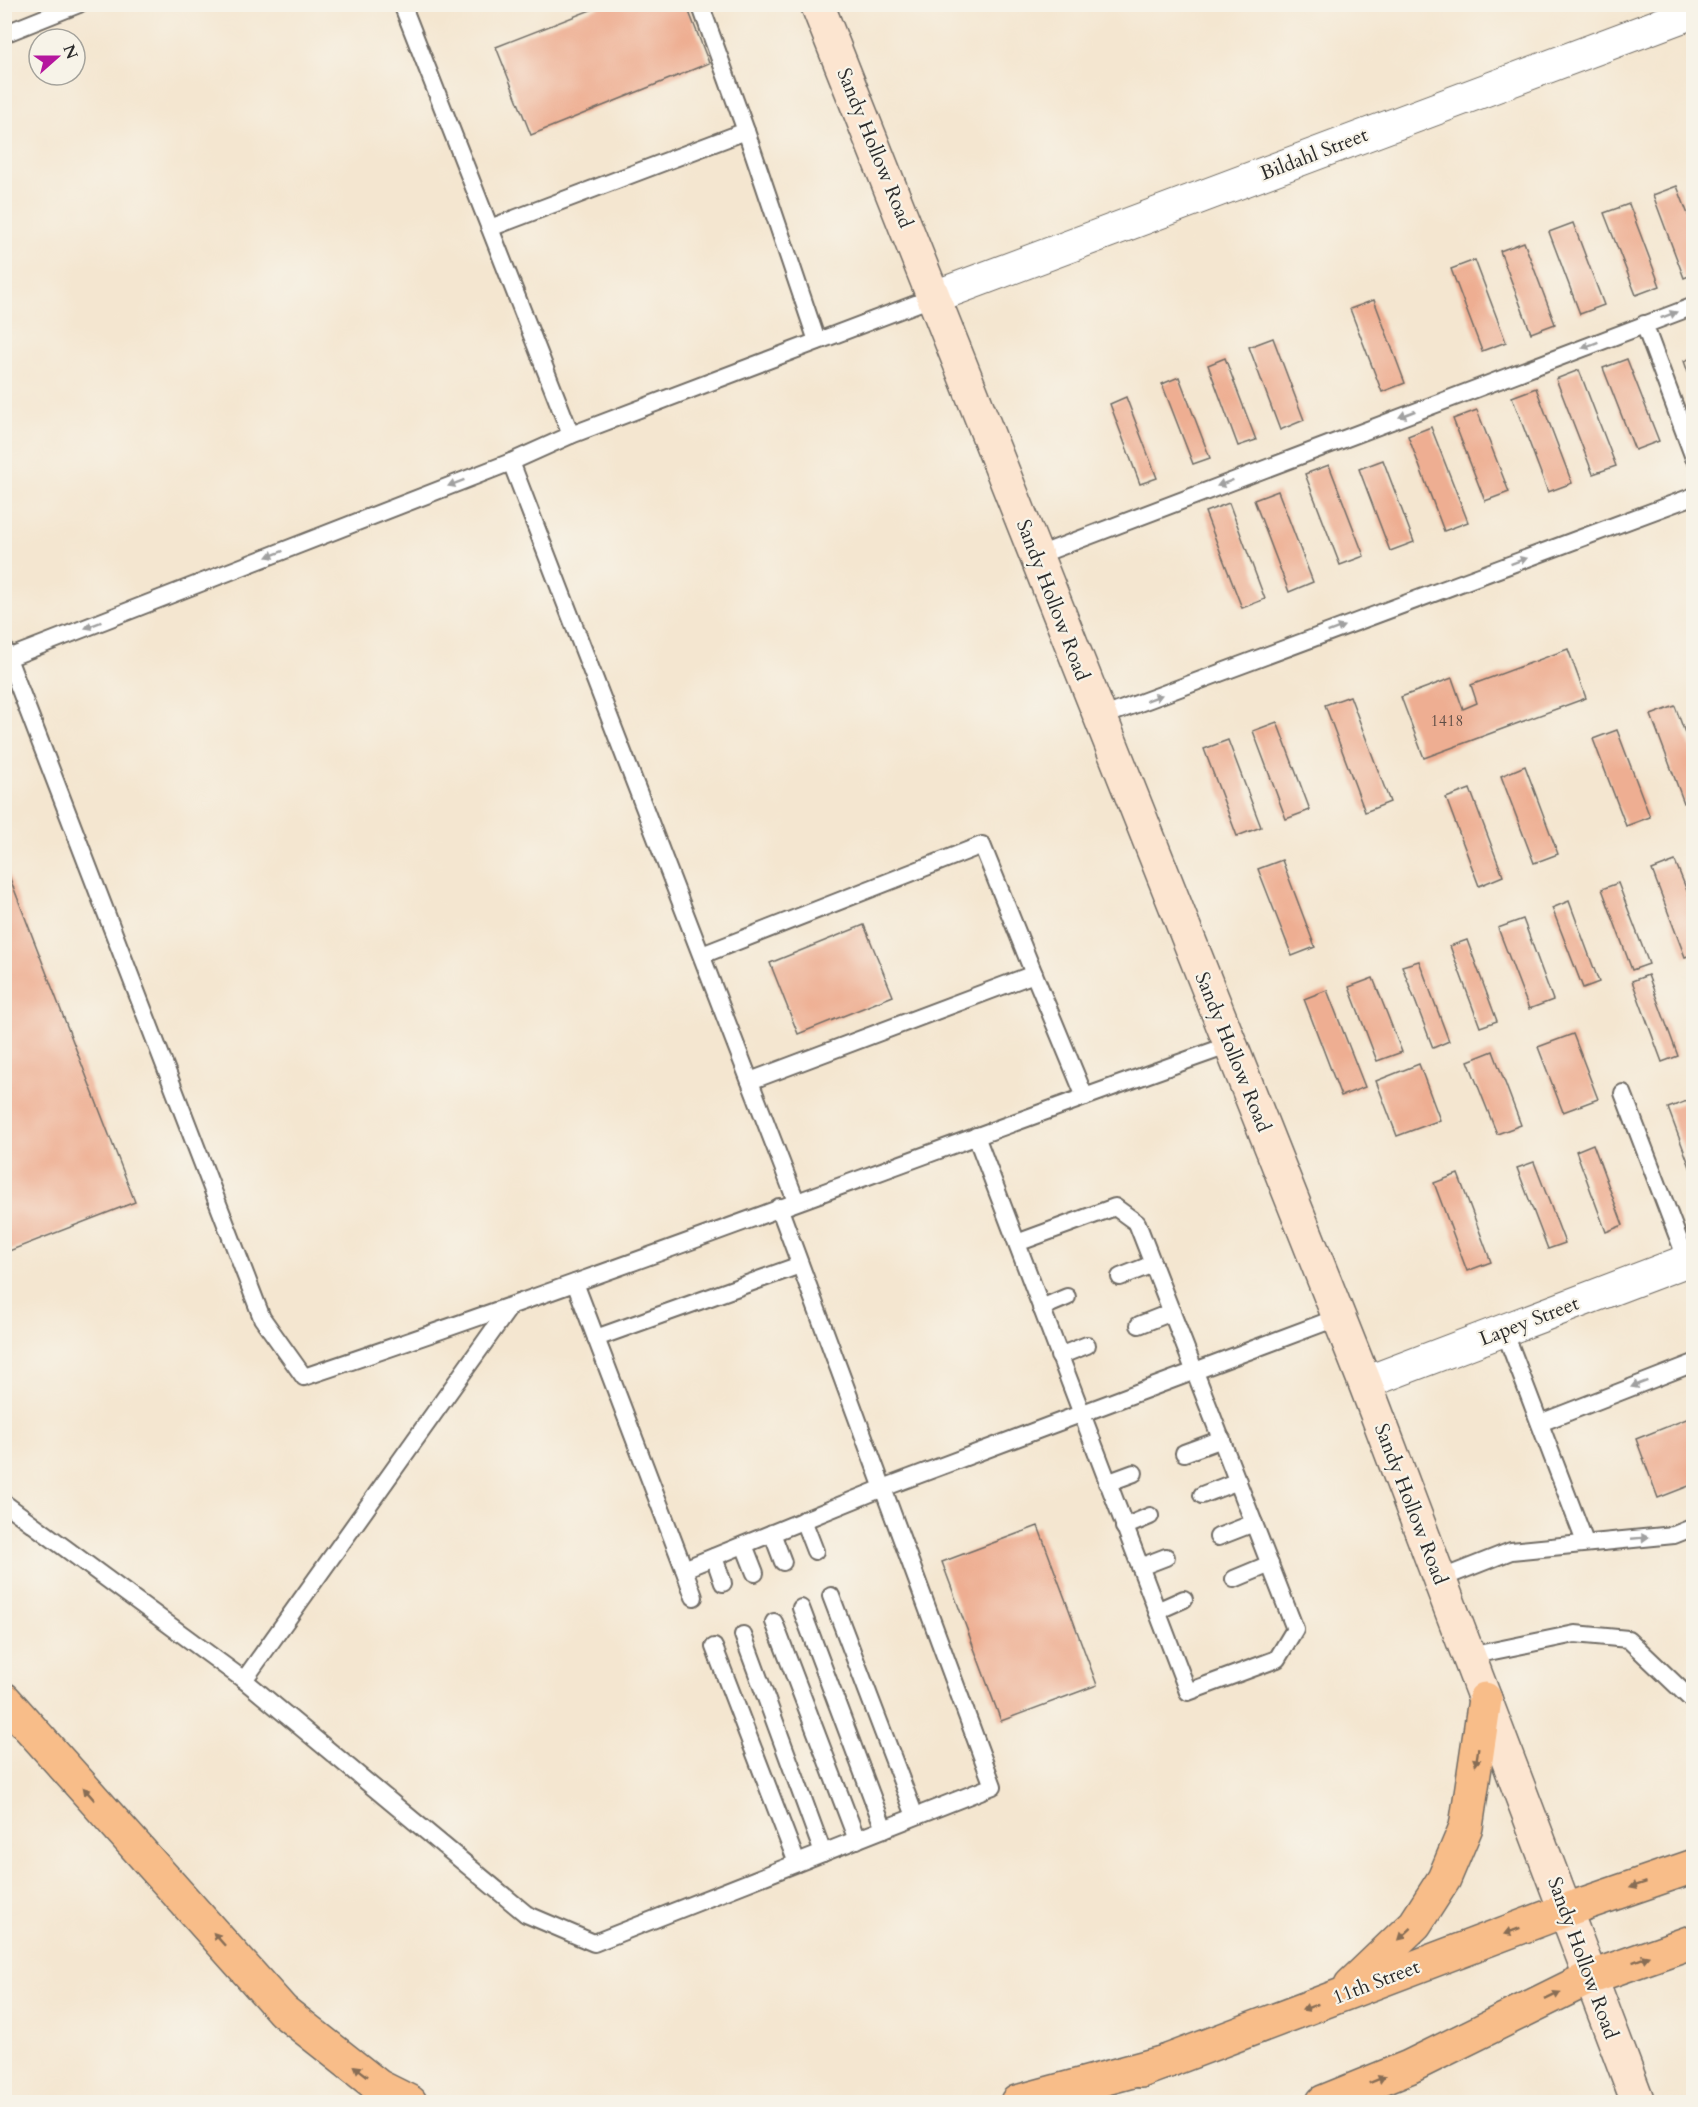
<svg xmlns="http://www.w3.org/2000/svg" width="1698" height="2107" font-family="Cardo,serif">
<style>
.building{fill:#eeae92}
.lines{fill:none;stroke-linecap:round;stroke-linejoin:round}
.lane-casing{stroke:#716c65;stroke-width:20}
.street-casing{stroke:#716c65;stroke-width:34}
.secondary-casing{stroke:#716c65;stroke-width:36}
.primary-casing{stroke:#716c65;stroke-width:36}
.highway-casing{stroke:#716c65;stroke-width:36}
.lane{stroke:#fff;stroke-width:16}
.street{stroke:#fff;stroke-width:32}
.secondary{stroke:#fce5d0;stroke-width:33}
.primary{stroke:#f8bd89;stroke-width:33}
.highway{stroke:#f8bd89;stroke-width:33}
.oneway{fill:#a0a0a0}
.oneway2{fill:#876d55}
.labels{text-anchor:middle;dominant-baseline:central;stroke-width:4.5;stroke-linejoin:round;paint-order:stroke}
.number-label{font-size:16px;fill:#5c4c45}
.street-label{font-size:20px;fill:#2b2b2b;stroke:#f7f3e8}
</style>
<rect width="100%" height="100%" fill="#f7f3e8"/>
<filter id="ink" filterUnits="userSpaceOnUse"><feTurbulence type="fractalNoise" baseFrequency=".0167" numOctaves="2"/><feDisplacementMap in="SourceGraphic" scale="12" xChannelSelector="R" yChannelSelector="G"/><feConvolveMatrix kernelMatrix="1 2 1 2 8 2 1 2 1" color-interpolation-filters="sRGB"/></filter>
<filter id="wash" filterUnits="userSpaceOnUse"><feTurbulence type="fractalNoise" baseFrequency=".008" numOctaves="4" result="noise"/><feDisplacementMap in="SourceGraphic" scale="24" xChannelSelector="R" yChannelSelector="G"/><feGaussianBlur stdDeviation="1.35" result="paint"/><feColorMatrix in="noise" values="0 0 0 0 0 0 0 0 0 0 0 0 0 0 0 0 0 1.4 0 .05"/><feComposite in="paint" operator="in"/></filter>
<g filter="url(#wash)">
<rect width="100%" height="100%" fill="#f4e6d0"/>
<g id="blocks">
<g class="building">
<polygon points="606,4 686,4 709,63 531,135 496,47"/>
<polygon points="1677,186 1694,230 1694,274 1684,278 1653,195"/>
<polygon points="1629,204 1660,286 1636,295 1604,213"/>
<polygon points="1573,223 1604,305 1580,314 1549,232"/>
<polygon points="1524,242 1555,324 1531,333 1500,251"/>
<polygon points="1475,260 1506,342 1482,351 1451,269"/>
<polygon points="1374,300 1405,383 1382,392 1350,309"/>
<polygon points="1273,338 1304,420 1280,430 1249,347"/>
<polygon points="1694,357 1694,387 1693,387 1684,361"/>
<polygon points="1225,358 1256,440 1238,446 1208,365"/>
<polygon points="1627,359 1659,441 1635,450 1603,368"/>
<polygon points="1579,370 1616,466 1593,474 1556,379"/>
<polygon points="1179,377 1210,458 1193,464 1162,384"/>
<polygon points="1536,388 1572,483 1548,492 1512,397"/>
<polygon points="1126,397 1157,478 1140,484 1110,404"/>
<polygon points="1477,410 1509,492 1485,501 1453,419"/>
<polygon points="1431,427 1468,522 1444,531 1408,436"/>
<polygon points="1383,460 1414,542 1390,551 1359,469"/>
<polygon points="1329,465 1364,556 1340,565 1305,474"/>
<polygon points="1278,491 1313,582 1289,592 1254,500"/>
<polygon points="1229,503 1265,599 1242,608 1205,512"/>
<polygon points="1568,649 1586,698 1424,758 1401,697 1452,678 1463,709 1477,703 1471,685"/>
<polygon points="1350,696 1390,802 1365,812 1325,705"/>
<polygon points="1675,706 1694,757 1694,799 1684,803 1651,715"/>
<polygon points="1277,722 1310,810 1286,819 1253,731"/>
<polygon points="1617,730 1650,817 1626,826 1593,739"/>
<polygon points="1228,740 1261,827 1237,836 1204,749"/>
<polygon points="1525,766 1558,854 1534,863 1501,776"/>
<polygon points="1470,789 1503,876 1479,886 1446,798"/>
<polygon points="1282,860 1315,947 1292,956 1258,869"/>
<polygon points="1675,861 1694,908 1694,954 1685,957 1652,870"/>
<polygon points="4,863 135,1202 4,1253"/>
<polygon points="1618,883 1649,964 1632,970 1602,889"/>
<polygon points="1569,901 1599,982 1583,988 1552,908"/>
<polygon points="1523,919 1553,1000 1529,1009 1498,928"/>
<polygon points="864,925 893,996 798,1034 770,963"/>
<polygon points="1467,940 1497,1021 1480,1027 1450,946"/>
<polygon points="1419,961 1449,1041 1433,1048 1402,966"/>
<polygon points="1648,975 1678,1056 1662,1062 1632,981"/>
<polygon points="1373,978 1402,1052 1377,1061 1349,987"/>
<polygon points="1327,990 1365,1087 1341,1096 1304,999"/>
<polygon points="1573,1034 1598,1099 1563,1112 1538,1047"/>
<polygon points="1493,1051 1521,1125 1497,1134 1468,1061"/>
<polygon points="1419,1064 1440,1120 1397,1136 1376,1081"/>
<polygon points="1692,1099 1694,1103 1693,1175 1668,1108"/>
<polygon points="1593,1144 1623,1225 1606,1232 1576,1151"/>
<polygon points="1534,1162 1565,1243 1548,1249 1517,1168"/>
<polygon points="1458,1174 1491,1262 1467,1271 1434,1183"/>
<polygon points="1694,1416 1694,1484 1658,1498 1636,1439"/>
<polygon points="1038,1526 1097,1685 1001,1721 942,1562"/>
</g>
</g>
</g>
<g filter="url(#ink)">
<use href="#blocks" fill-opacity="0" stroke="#716c65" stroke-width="1.5"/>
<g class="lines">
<defs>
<g id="lane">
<polyline points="402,4 571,435"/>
<polyline points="4,34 79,4"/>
<polyline points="746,131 817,341"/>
<polyline points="490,228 746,131 700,4"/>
<polyline points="1644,324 1694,458"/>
<polyline points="511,462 796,1201"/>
<polyline points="1036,556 1694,306"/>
<path d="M4,648L262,1318L304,1377C615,1273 921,1154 1230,1045"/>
<polyline points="8,658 511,462 571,435 934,297"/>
<polyline points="1099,718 1694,496"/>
<polyline points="702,955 982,845 1034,974"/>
<polyline points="750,1081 1034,974 1085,1097"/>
<polyline points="1623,1093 1687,1261"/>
<polyline points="976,1136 1188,1692 1277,1659 1295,1629 1137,1223 1115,1207 1017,1243"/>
<polyline points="1120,1277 1153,1264"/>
<polyline points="575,1283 684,1569 883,1488 1339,1317"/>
<polyline points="1041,1308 1067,1297"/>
<polyline points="1139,1325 1172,1312"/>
<polyline points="1504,1330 1585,1542"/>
<polyline points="596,1338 800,1265"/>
<polyline points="1059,1356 1087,1345"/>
<polyline points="1540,1423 1694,1363"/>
<polyline points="1184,1453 1222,1439"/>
<polyline points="1107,1483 1134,1473"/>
<polyline points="1202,1495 1238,1481"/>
<polyline points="4,1503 244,1680 526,1914 594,1943 993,1786 779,1207"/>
<polyline points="803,1520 815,1551"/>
<polyline points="1124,1527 1150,1516"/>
<polyline points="772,1533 783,1562"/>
<polyline points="1218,1537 1254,1523"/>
<polyline points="744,1545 755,1573"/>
<polyline points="714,1557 723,1583"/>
<polyline points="1140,1567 1166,1557"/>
<polyline points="684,1569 694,1597"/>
<polyline points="1234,1579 1270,1564"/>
<polyline points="1440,1579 1511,1551 1674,1535 1694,1527"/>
<polyline points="831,1596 915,1816"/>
<polyline points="801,1608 884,1829"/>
<polyline points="1157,1611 1184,1599"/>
<polyline points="774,1622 857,1840"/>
<polyline points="743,1635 823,1853"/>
<polyline points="714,1647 797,1863"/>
<polyline points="1469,1656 1575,1634 1628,1639 1694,1702"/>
<polyline points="244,1680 509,1308"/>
</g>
<g id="street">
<polyline points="934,297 1694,12"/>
<polyline points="1365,1383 1694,1258"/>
</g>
<polyline id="secondary" points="817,4 1365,1383 1638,2102"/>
<g id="primary">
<polyline points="1351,1985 1415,1924 1444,1879 1466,1827 1485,1699"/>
<polyline points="1141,2071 1566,1910 1694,1866"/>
<polyline points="1323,2102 1409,2067 1589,1978 1694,1941"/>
</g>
<g id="highway">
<polyline points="4,1699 283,2011 378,2086 410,2102"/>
<polyline points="1017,2102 1169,2061"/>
</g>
</defs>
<use href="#lane" class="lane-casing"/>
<use href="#street" class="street-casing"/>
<use href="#secondary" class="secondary-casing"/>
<use href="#primary" class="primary-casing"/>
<use href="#highway" class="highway-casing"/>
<use href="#lane" class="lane"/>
<use href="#street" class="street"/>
<use href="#secondary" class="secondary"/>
<use href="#primary" class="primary"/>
<use href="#highway" class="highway"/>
</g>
<defs><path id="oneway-solid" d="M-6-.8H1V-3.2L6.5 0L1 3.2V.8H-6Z" transform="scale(1.5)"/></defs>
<g class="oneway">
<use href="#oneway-solid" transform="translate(1669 315) rotate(-21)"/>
<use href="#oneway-solid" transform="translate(1590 345) rotate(159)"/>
<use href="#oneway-solid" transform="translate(1407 414) rotate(159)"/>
<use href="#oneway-solid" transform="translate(456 483) rotate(159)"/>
<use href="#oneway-solid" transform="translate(1225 483) rotate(159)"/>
<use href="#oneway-solid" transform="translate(275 554) rotate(159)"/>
<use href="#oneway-solid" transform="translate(1519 561) rotate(-20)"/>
<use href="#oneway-solid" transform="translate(93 625) rotate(159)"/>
<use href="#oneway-solid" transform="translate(1336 629) rotate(-20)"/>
<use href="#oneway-solid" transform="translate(1154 698) rotate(-21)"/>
<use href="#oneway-solid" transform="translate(1639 1384) rotate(159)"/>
<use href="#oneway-solid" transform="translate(1640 1538) rotate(-5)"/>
</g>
<g class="oneway2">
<use href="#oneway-solid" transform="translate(1477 1757) rotate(99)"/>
<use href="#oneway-solid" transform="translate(89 1794) rotate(-131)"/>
<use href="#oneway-solid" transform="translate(1638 1885) rotate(161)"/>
<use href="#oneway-solid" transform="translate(1512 1931) rotate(159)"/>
<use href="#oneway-solid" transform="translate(1405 1934) rotate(137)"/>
<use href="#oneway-solid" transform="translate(219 1939) rotate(-132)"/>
<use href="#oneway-solid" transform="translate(1641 1959) rotate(-20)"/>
<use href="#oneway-solid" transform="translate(1553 1996) rotate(-26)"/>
<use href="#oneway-solid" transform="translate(1310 2007) rotate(159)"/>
<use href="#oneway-solid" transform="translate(361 2071) rotate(-142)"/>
<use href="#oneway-solid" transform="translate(1377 2080) rotate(-22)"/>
</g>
</g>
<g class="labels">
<g class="number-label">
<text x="1447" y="721">1418</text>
</g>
<g class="street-label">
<text transform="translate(875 148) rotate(68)">Sandy Hollow Road</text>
<text transform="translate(1314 154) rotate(-21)">Bildahl Street</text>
<text transform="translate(1053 600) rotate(69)">Sandy Hollow Road</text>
<text transform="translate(1233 1052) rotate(68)">Sandy Hollow Road</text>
<text transform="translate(1529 1321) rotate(-21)">Lapey Street</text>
<text transform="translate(1411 1504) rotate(69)">Sandy Hollow Road</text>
<text transform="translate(1583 1958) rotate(70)">Sandy Hollow Road</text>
<text transform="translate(1376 1982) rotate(-21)">11th Street</text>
</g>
</g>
<rect width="1698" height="2107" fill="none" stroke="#f7f3e8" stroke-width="24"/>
<g transform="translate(57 57) rotate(69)"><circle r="28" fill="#f7f3e8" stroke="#a5a39c" stroke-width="1.5"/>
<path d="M0-4.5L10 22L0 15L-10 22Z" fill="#b5179e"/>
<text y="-9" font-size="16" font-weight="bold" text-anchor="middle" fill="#2b2b2b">N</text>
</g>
</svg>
